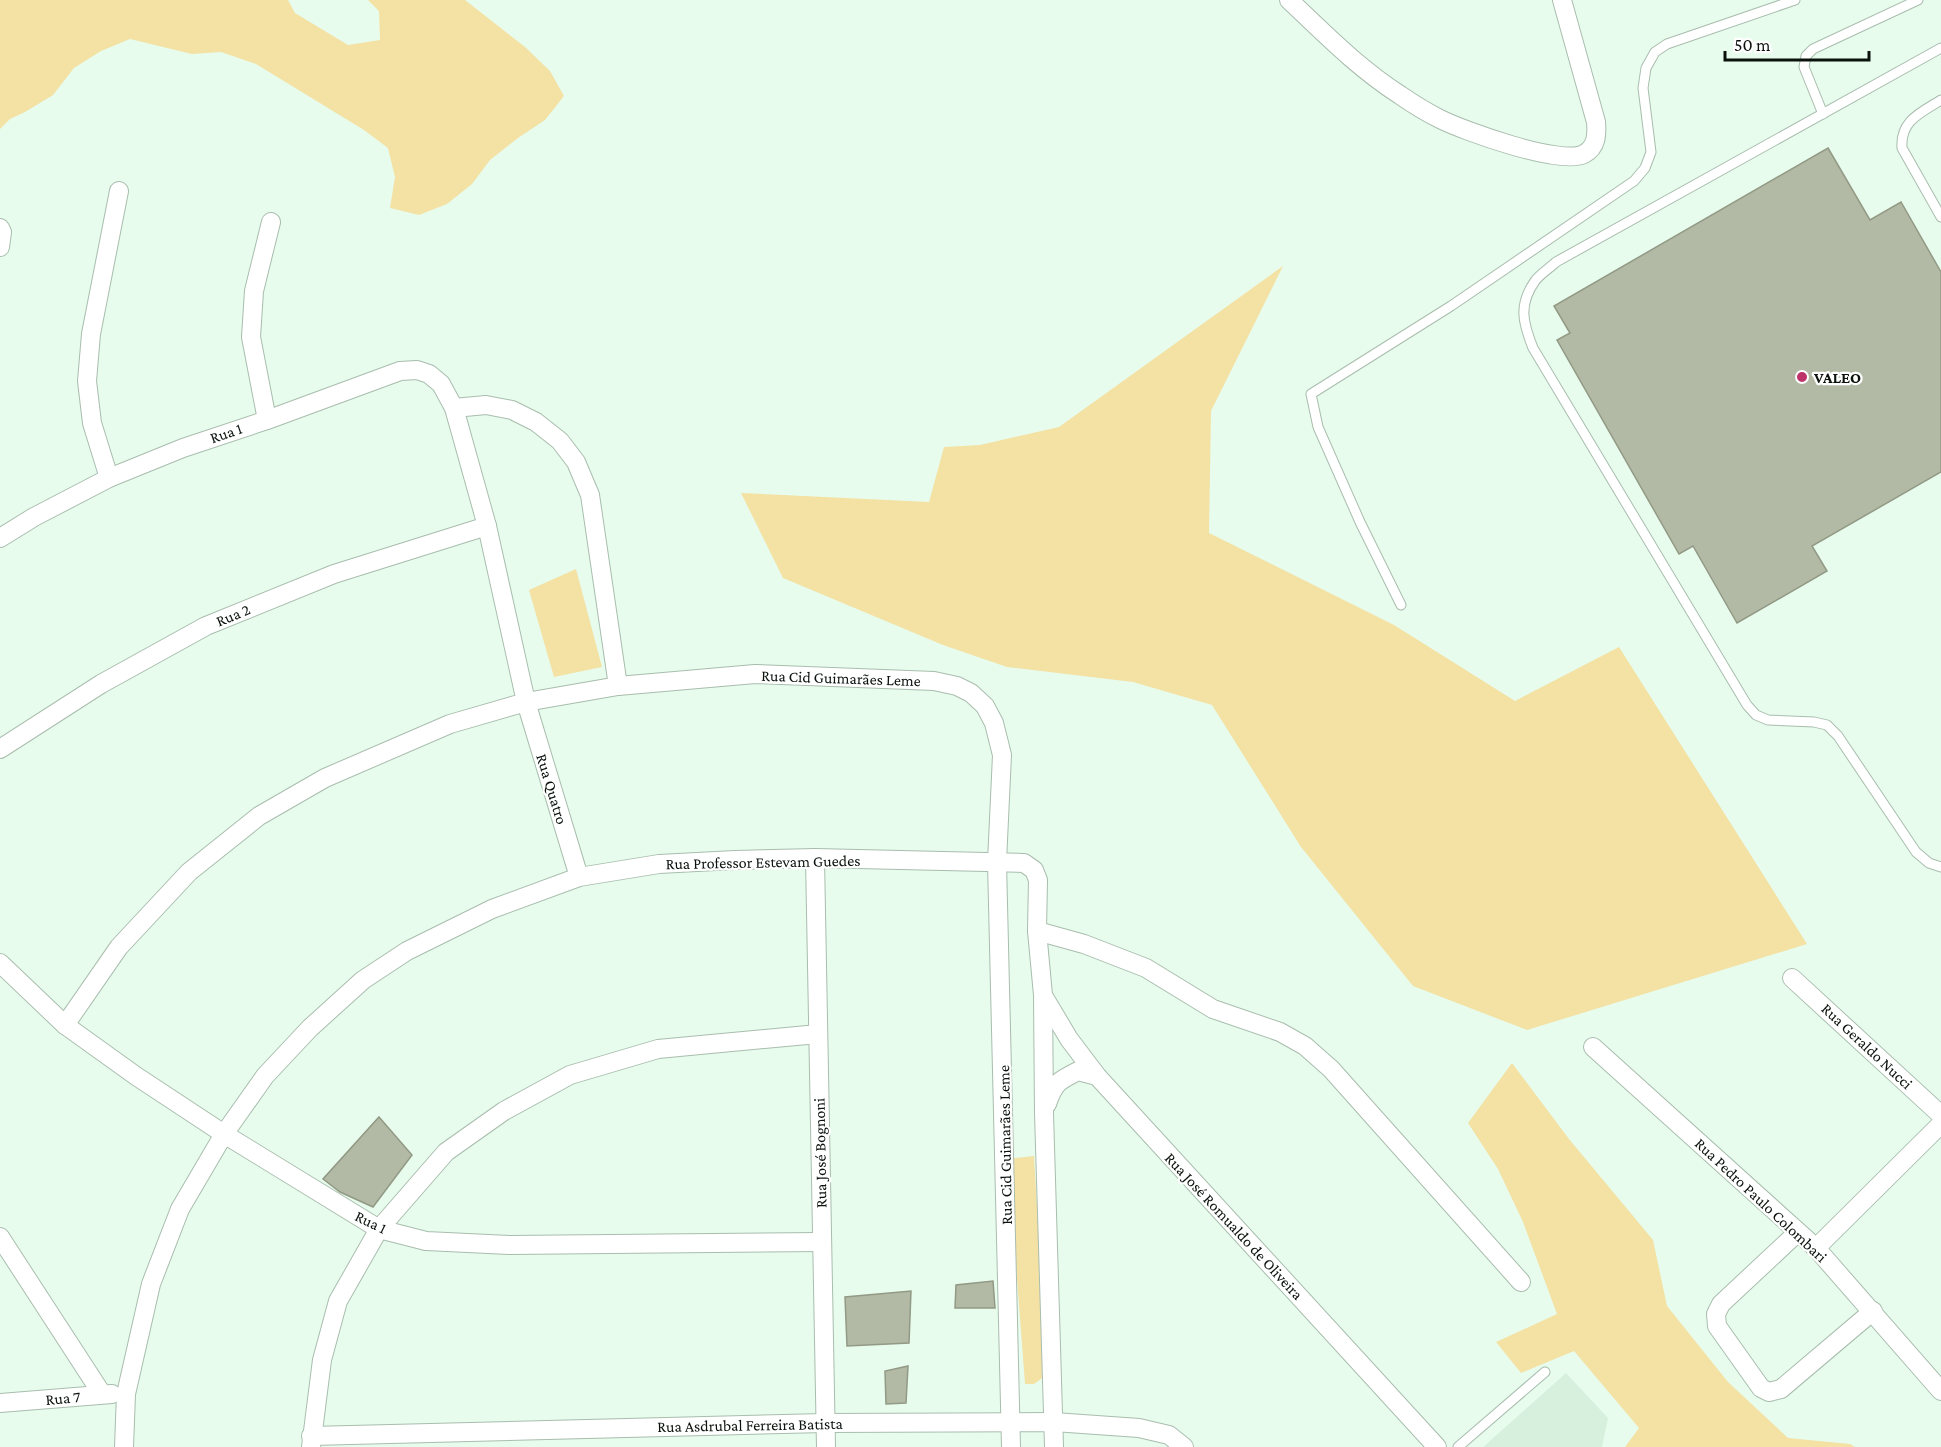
<svg xmlns="http://www.w3.org/2000/svg" width="1941" height="1447" font-family="'Crimson Pro',serif">
<style>
.built{fill:#d6f0dd}
.green{fill:#f4e1a4}
.building{fill:#b2baa5;stroke:#929985;stroke-width:1.5}
.lines{fill:none;stroke-linecap:round;stroke-linejoin:round}
.service-casing{stroke:#a9bdae;stroke-width:11}
.minor-casing{stroke:#a9bdae;stroke-width:20}
.service{stroke:#fff;stroke-width:9}
.minor{stroke:#fff;stroke-width:18}
.poi-dot{fill:#be336a;stroke:#fff;stroke-width:2}
.labels{text-anchor:middle;dominant-baseline:central;stroke-width:4.5;stroke-linejoin:round;paint-order:stroke}
.poi-label{font-size:16px;font-weight:bold;fill:#0b120d;stroke:#fff;text-anchor:start}
.street-label{font-size:16px;fill:#0b120d;stroke:#fff}
</style>
<rect width="100%" height="100%" fill="#e7fced"/>
<polygon class="built" points="1566,1373 1608,1418 1602,1447 1483,1447"/>
<g class="green">
<polygon points="0,0 288,0 295,13 348,45 380,40 379,11 368,0 465,0 525,47 550,71 564,96 545,120 518,138 490,160 472,184 447,204 419,215 390,208 395,177 388,148 364,130 256,64 221,52 192,54 130,39 101,51 74,68 53,95 25,112 10,119 0,129"/>
<polygon points="1283,266 1211,411 1209,533 1394,625 1515,701 1619,647 1807,944 1527,1030 1413,986 1301,847 1212,705 1133,682 1007,667 943,645 783,578 741,493 929,502 944,447 980,445 1059,427"/>
<polygon points="576,569 602,667 554,677 529,590"/>
<polygon points="1512,1063 1569,1139 1653,1240 1667,1306 1728,1382 1788,1438 1850,1444 1855,1447 1625,1447 1639,1428 1574,1351 1521,1373 1496,1342 1557,1314 1523,1222 1498,1169 1468,1123"/>
<path d="M1034,1156C1038,1229 1044,1303 1045,1376L1034,1384H1025L1008,1159Z"/>
</g>
<g class="building">
<polygon points="1828,148 1870,220 1901,202 1941,272 1941,472 1812,546 1827,571 1737,623 1693,546 1679,554 1557,340 1570,333 1554,306"/>
<polygon points="379,1117 412,1155 373,1207 340,1192 323,1179"/>
<polygon points="993,1281 995,1308 955,1308 956,1285"/>
<polygon points="911,1291 909,1343 847,1346 845,1297"/>
<polygon points="908,1366 906,1403 886,1404 885,1371"/>
</g>
<g class="lines">
<defs>
<g id="service">
<path d="M1941,48L1556,262C1550,268 1540,274 1535,281C1518,305 1523,323 1533,348L1747,705L1756,715L1768,720L1814,722L1827,725L1838,736L1916,852L1929,863L1941,867"/>
<path d="M1941,100C1920,113 1900,121 1902,148L1941,217"/>
<polyline points="1823,114 1804,67 1806,56 1813,49 1918,0"/>
<polyline points="1401,605 1360,522 1318,427 1311,394 1451,306 1634,181 1645,168 1651,152 1643,88 1646,68 1655,52 1667,44 1795,0"/>
<polyline points="1458,1447 1545,1372"/>
</g>
<g id="minor">
<path d="M1289,0C1325,34 1358,68 1400,95C1413,104 1426,112 1440,119C1464,131 1561,166 1584,154C1597,147 1597,134 1596,122L1562,0"/>
<polyline points="0,228 2,232 0,247"/>
<polyline points="454,408 486,405 512,410 536,422 560,441 576,462 590,495 618,686"/>
<polyline points="267,420 251,337 254,291 271,222"/>
<polyline points="109,478 92,423 87,381 91,334 119,191"/>
<polyline points="0,538 34,517 109,478 183,448 267,420 400,371 417,370 429,374 441,384 454,408 487,526 526,702 579,877"/>
<polyline points="0,749 101,684 206,626 334,574 487,526"/>
<polyline points="815,858 826,1447"/>
<polyline points="1037,931 1084,944 1146,968 1213,1009 1280,1032 1305,1046 1331,1069 1521,1282"/>
<polyline points="0,963 65,1025 136,1076 224,1134 379,1229 426,1241 509,1245 822,1242"/>
<polyline points="1792,978 1941,1115"/>
<polyline points="1044,997 1069,1039 1097,1076 1437,1447"/>
<polyline points="65,1025 119,947 189,872 259,816 325,778 450,724 526,702 618,686 755,674 934,681 957,686 971,693 985,706 994,723 1002,755 997,862 1011,1447"/>
<polyline points="1593,1047 1816,1248 1941,1391"/>
<path d="M1047,1104C1054,1083 1058,1081 1078,1071L1097,1076"/>
<polyline points="1798,1232 1721,1304 1716,1314 1717,1326 1761,1388 1769,1392 1781,1389 1873,1311"/>
<polyline points="0,1237 102,1394"/>
<polyline points="1816,1248 1941,1124"/>
<polyline points="0,1403 112,1394"/>
<polyline points="311,1436 825,1423 1054,1422 1139,1428 1169,1435 1184,1447"/>
<polyline points="124,1447 126,1394 151,1284 180,1209 224,1134 265,1076 310,1028 363,980 407,951 492,909 579,877 659,864 735,860 815,858 1024,863 1034,870 1038,880 1037,931 1043,995 1044,1113 1054,1447"/>
<polyline points="311,1447 322,1360 338,1301 379,1229 446,1152 504,1111 570,1075 658,1049 818,1034"/>
</g>
</defs>
<use href="#service" class="service-casing"/>
<use href="#minor" class="minor-casing"/>
<use href="#service" class="service"/>
<use href="#minor" class="minor"/>
</g>
<circle class="poi-dot" cx="1802" cy="377" r="6"/>
<g class="labels">
<g class="poi-label">
<text x="1814" y="377">VALEO</text>
</g>
<g class="street-label">
<text transform="translate(226 433) rotate(-19)">Rua 1</text>
<text transform="translate(233 615) rotate(-22)">Rua 2</text>
<text transform="translate(841 678) rotate(2)">Rua Cid Guimarães Leme</text>
<text transform="translate(552 789) rotate(73)">Rua Quatro</text>
<text transform="translate(763 862) rotate(-1)">Rua Professor Estevam Guedes</text>
<text transform="translate(1867 1046) rotate(43)">Rua Geraldo Nucci</text>
<text transform="translate(1005 1145) rotate(-91)">Rua Cid Guimarães Leme</text>
<text transform="translate(820 1153) rotate(-91)">Rua José Bognoni</text>
<text transform="translate(1761 1200) rotate(43)">Rua Pedro Paulo Colombari</text>
<text transform="translate(371 1222) rotate(26)">Rua 1</text>
<text transform="translate(1234 1226) rotate(47)">Rua José Romualdo de Oliveira</text>
<text transform="translate(63 1398) rotate(-5)">Rua 7</text>
<text transform="translate(750 1425) rotate(-1)">Rua Asdrubal Ferreira Batista</text>
</g>
</g>
<path d="M1725 51v9h144v-9" fill="none" stroke="#0b120d" stroke-width="3"/>
<text x="1734" y="51" font-size="18" fill="#0b120d" stroke="#ffffff" stroke-width="4.5" paint-order="stroke">50 m</text>
</svg>
